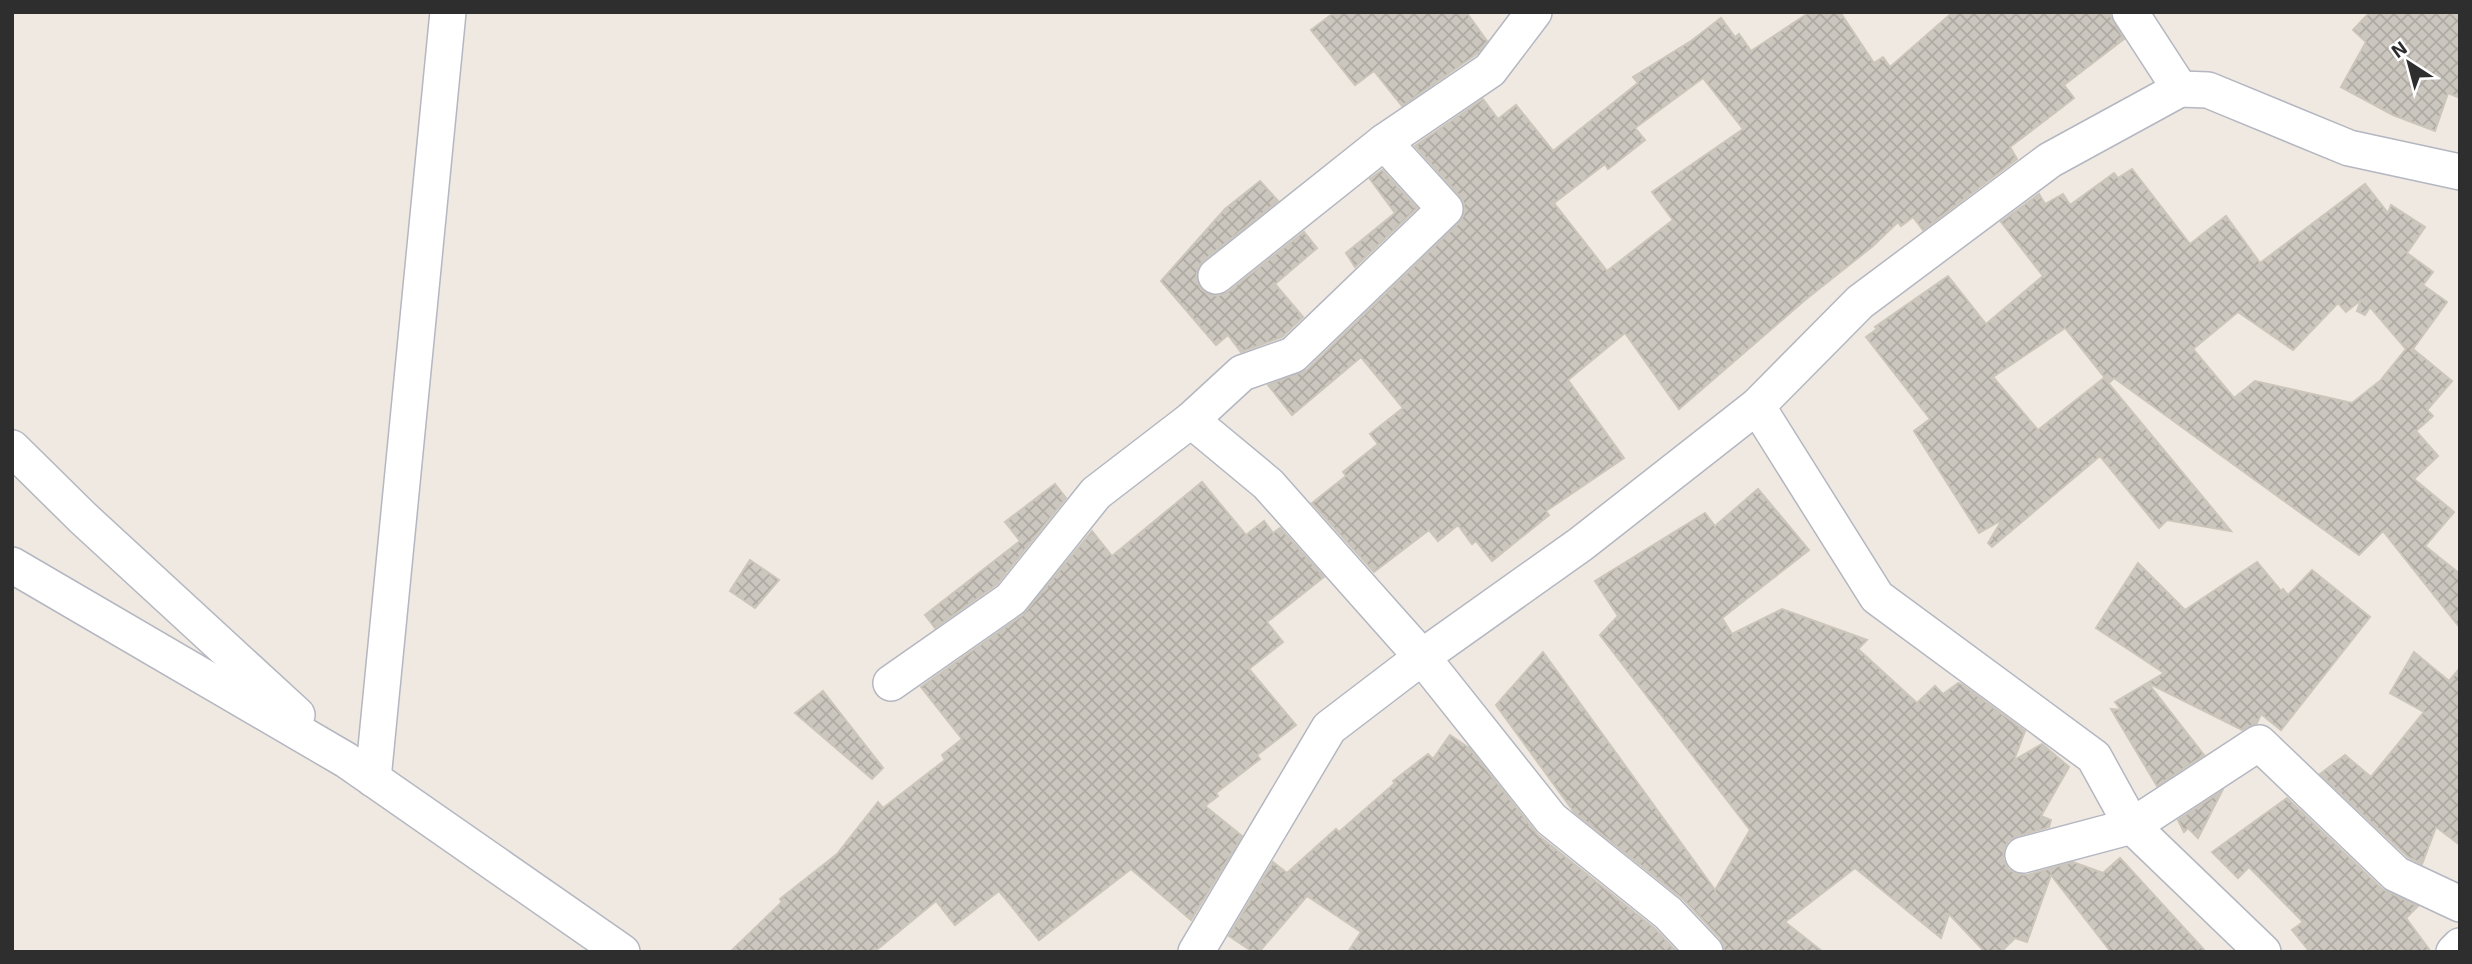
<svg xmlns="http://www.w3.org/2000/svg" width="2472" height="964" font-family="'Exo 2',sans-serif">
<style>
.building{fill:url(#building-cross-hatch);stroke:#cbc5ba;stroke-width:2;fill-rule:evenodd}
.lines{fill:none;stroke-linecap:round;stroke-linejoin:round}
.street-casing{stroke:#b4b7c1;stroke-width:38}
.street{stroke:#fff;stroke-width:35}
</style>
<defs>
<pattern id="building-cross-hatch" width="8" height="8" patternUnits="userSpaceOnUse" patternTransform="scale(1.75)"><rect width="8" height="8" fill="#cbc7bf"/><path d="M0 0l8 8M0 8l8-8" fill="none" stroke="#afaba4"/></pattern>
</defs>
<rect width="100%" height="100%" fill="#efe9e1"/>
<g class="building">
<polygon points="1335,12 1466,12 1487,41 1478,53 1402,106 1374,71 1355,85 1311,30"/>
<path d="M1810,12H1840L1874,63L1883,57L1890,67L1953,12H2108L2124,39L2064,85L2074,98L2010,147L2017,159L1923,230L1913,217L1901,226L1898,222L1873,246L1805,300L1679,409L1625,333L1568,380L1624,458L1546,511L1549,515L1492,561L1476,541L1472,544L1458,525L1438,541L1429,530L1374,572L1312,503L1346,476L1343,472L1378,444L1370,434L1403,408L1361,357L1292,415L1268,385L1307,370L1459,223L1464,214V204L1460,196L1415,146L1483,99L1498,119L1516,105L1553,151L1638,83L1633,77L1691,41L1721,18L1735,37L1739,34L1751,51ZM1703,78L1743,129L1652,192L1673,220L1607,271L1554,203L1605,164L1608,169L1645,140L1635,128Z"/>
<polygon points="2370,12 2460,12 2460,98 2448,93 2435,131 2393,115 2341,87 2366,42 2353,30"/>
<path d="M2132,169L2190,244L2226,216L2260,263L2365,184L2388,213L2391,205L2425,227L2407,253L2433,272L2423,285L2447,302L2413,349L2452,381L2427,410L2433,416L2416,431L2438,456L2414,479L2454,512L2425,546L2460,574V628L2383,531L2359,555L2114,378L2109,383L2065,328L1993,377L2038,430L2104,378L2231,531L2167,520L2159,528L2100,456L1992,547L1988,543L2002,520L1979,533L1914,431L1930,419L1866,337L1877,329L1875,327L1948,276L1986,324L2043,276L2001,222L2039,194L2045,204L2063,194L2070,205L2114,173L2118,178ZM2361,300L2357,311L2365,315L2370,307L2406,349L2381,380L2352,403L2255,381L2234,398L2193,349L2238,312L2293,350L2338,303L2346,312Z"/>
<polygon points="1382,170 1417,208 1355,267 1346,253 1395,213 1370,179"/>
<polygon points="1260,181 1278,201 1203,261 1198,268 1196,278 1201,289 1208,294 1218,296 1228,292 1304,232 1317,248 1275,284 1303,317 1282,337 1241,352 1228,335 1216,345 1161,281 1225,209"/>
<polygon points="1202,482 1246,535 1264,521 1273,533 1280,528 1324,577 1267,622 1283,642 1249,669 1296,725 1257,755 1260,759 1216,793 1218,796 1205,806 1242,836 1191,920 1131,869 1039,940 999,891 955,925 936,901 874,952 730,952 782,902 780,899 837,854 878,802 883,808 945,760 942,755 962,739 921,687 1023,615 1092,531 1112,556"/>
<polygon points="1055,484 1066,498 997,584 935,628 925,615 1020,541 1005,522"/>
<polygon points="1758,489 1809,550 1722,618 1732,634 1782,609 1867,640 1858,649 1917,703 1935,686 1943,694 1958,683 1961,684 2025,731 2014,760 2042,744 2069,767 2041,816 2051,820 2049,827 2018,836 2008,841 2004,849 2003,859 2008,869 2017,874 2027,875 2073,862 2103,873 2120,858 2206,952 2111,952 2051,875 2027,942 2015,938 2001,952 1985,952 1949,914 1941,938 1855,868 1785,922 1823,952 1725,952 1720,938 1683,899 1574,812 1496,705 1543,652 1715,890 1750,830 1600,635 1618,616 1595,581 1705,513 1715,526"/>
<polygon points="750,560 779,580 755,608 730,591"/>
<polygon points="2257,562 2281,591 2283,589 2288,595 2312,570 2370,617 2281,730 2261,714 2257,723 2242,730 2148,683 2204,755 2157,786 2111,709 2121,710 2115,702 2164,673 2096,628 2138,563 2185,610"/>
<polygon points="2414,652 2449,681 2460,668 2460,845 2436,827 2422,864 2408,857 2320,774 2345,755 2371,777 2424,712 2390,693"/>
<polygon points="823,691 883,768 872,779 795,713"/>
<polygon points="1450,735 1469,748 1538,835 1654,928 1677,952 1348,952 1361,932 1307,896 1259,952 1253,952 1229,936 1273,862 1287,873 1336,829 1339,832 1395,783 1393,781 1428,754 1433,759"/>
<polygon points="2222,791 2198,838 2188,828 2184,832 2178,820"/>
<polygon points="2287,798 2382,889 2418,906 2406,918 2431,952 2310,952 2292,930 2303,922 2249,867 2238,878 2212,852"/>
</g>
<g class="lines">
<defs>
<g id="street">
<polyline points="2130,12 2180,89"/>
<polyline points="1216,276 1384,142 1490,70 1534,12"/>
<polyline points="1757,406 1877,597 2094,757 2132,826 2263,952"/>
<polyline points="1191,420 1268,484 1422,657 1551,819 1668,913 1705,952"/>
<polyline points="12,448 83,518 297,715"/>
<polyline points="12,565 346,760 622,952"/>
<polyline points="891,683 1011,599 1096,493 1191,420 1242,373 1293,355 1445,209 1384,142"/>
<polyline points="373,779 448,12"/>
<polyline points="2023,855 2132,826 2259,743 2396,874 2460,904"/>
<polyline points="1196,952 1329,728 1422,657 1581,544 1757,406 1860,302 2050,160 2180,89 2208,90 2349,148 2460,172"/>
<polyline points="2454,952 2460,946"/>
</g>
</defs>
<use href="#street" class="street-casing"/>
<use href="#street" class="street"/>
</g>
<rect width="2472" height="964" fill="none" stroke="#2e2e2e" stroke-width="28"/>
<g transform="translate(2409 63) rotate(324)" stroke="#ffffff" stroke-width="5" paint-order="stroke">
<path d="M0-5L12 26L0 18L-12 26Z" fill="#2e2e2e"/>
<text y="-10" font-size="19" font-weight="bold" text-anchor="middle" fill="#2e2e2e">N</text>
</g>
</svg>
